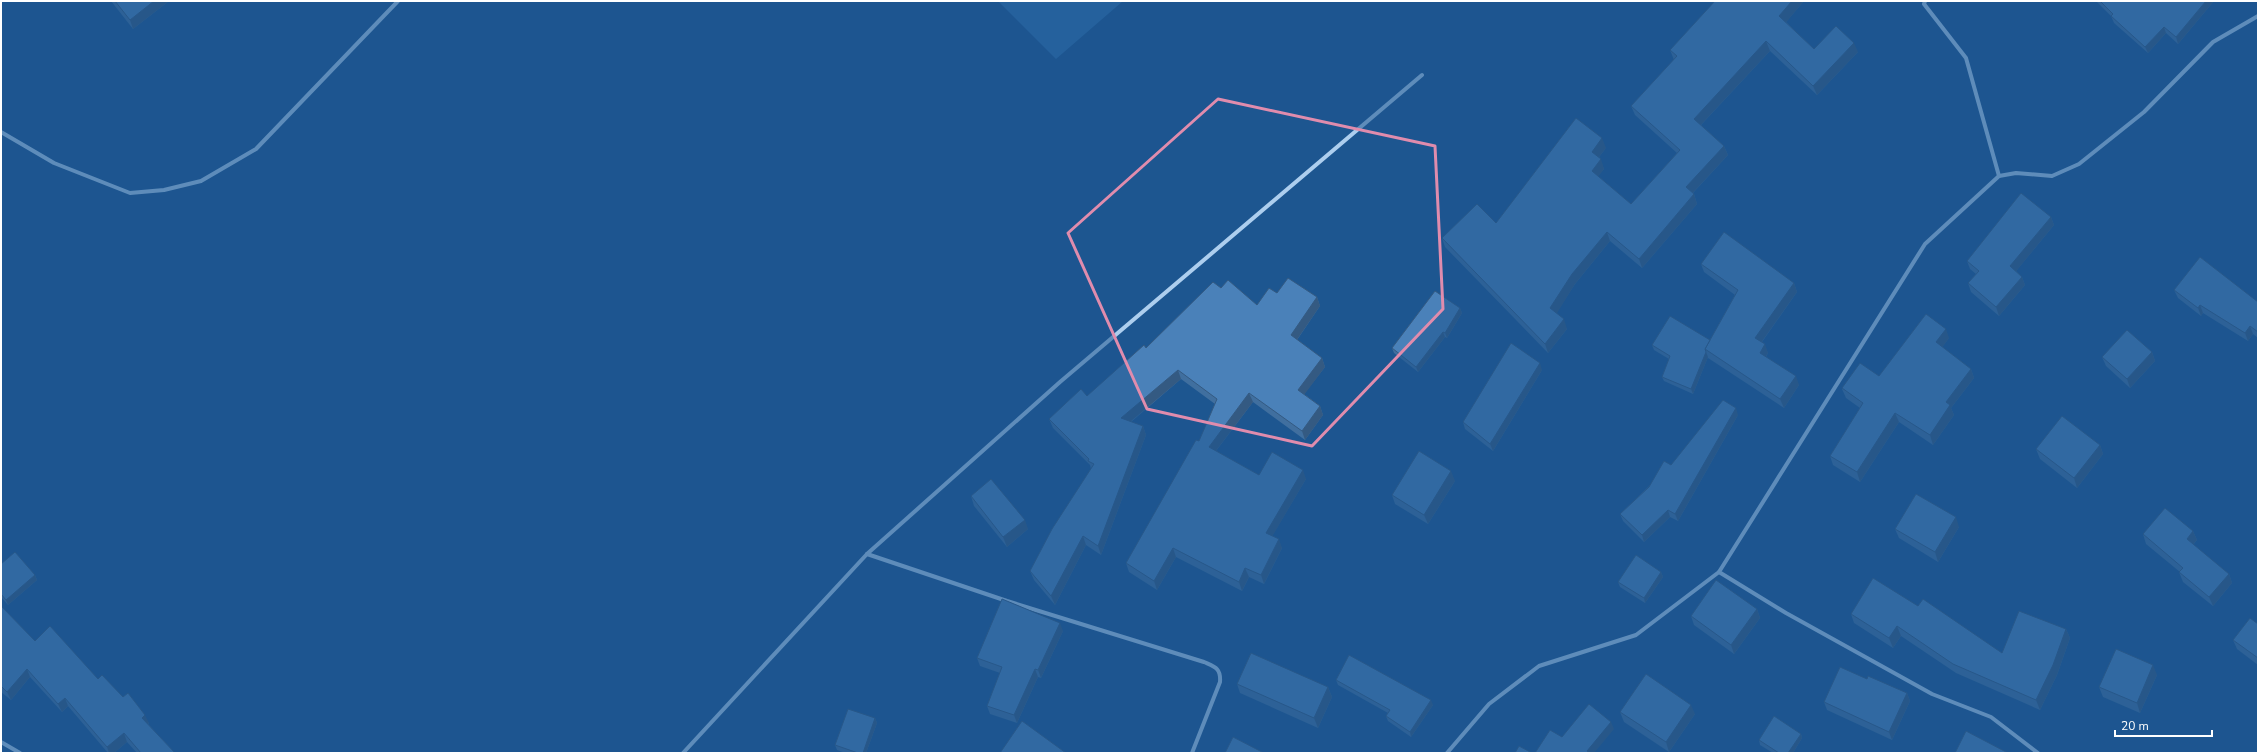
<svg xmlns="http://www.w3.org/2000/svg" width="2259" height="754" font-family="'Nunito Sans',sans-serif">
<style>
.green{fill:#3070ae}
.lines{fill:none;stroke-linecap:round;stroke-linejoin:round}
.minor{stroke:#adceee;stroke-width:4}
.wall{fill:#406f9f}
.shaded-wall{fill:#345a82}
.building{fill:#4a81b9;stroke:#345a82}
.marked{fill:none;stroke:#e08cad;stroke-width:3;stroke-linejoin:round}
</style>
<rect width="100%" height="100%" fill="#1d5690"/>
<polygon class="green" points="998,1 1123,1 1056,59"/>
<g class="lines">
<g class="minor">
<polyline points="1925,1 1924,4 1966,58 1999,176"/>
<polyline points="1,132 54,163 130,193 164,190 201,181 256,149 398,1"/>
<path d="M867,554L1007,601L1204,662C1215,667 1221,668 1220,682L1192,753"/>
<polyline points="1,742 20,753"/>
<polyline points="683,753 867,554 1060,382 1422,75"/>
<polyline points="1447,753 1489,704 1539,666 1636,635 1719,572"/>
<polyline points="2038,753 1991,717 1932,694 1786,613 1719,572 1925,244 1999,176 2016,173 2052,176 2079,164 2144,112 2213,42 2258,16"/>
</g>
</g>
<g class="wall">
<polygon points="111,1 169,1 133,29"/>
<polygon points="1804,1 1786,22 1814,49 1858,52 1817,95 1770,51 1701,125 1724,146 1728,155 1693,193 1694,194 1697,204 1642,268 1610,241 1575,284 1556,313 1567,329 1548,353 1445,247 1442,238 1496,223 1606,148 1599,157 1604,169 1598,176 1631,204 1677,153 1635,115 1631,106 1674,60 1670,50"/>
<polygon points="2096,1 2214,1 2178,44 2166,33 2148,53 2114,23 2111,16"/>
<polygon points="2051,217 2054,225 2016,271 2022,277 2025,285 1999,316 1971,292 1968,283 1976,274 1970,269 1967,261"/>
<polygon points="1701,264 1794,283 1797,292 1762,342 1768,353 1766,357 1799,385 1784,408 1708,358 1708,357 1693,394 1664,381 1662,377 1669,359 1654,350 1652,345 1710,340 1735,295 1704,272"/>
<polygon points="1221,288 1257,305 1277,293 1317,297 1320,306 1297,340 1322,358 1325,367 1304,394 1320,406 1323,415 1305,440 1253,402 1216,451 1259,475 1306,479 1272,536 1282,548 1264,584 1249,577 1242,591 1176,557 1157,590 1129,572 1126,563 1199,441 1215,404 1181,379 1131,422 1143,426 1146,435 1101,555 1086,545 1055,605 1034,580 1030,571 1091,469 1090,465 1053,428 1049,419 1087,396"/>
<polygon points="2174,290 2258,302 2258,338 2253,334 2248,341 2203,313 2201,316 2178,298"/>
<polygon points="1460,308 1462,313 1447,338 1445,337 1418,372 1394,353 1392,348"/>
<polygon points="1949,338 1942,347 1971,369 1974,378 1951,408 1954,415 1933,445 1899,422 1860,482 1833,465 1830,456 1860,408 1846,398 1842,389 1879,376"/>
<polygon points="2152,352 2155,361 2130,388 2106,366 2102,357"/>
<polygon points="1542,370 1493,451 1465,429 1463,422"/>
<polygon points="1738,415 1678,521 1670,517 1644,542 1623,521 1620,514 1671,465"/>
<polygon points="2100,445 2103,454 2077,488 2040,459 2036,449"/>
<polygon points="1455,481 1428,524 1395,504 1392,495"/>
<polygon points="971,496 1028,529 1007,547 974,506"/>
<polygon points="1959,527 1938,562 1899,538 1895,529"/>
<polygon points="2193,531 2197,540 2193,545 2229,574 2232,583 2213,606 2183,582 2179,572 2180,572 2146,544 2143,534"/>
<polygon points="1,564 35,575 37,580 8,605 1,597"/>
<polygon points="1661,572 1663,577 1645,603 1620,587 1618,582"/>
<polygon points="1,606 35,641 98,679 123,697 149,723 148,724 175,753 137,753 127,742 114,753 108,753 68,706 62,712 30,677 11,700 1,692"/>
<polygon points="1918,606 2002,653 2066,629 2070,638 2057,675 2040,710 1956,673 1901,636 1893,648 1854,623 1851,614"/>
<polygon points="1757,609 1760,618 1734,654 1694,625 1691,616"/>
<polygon points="2258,624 2258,665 2237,649 2233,640"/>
<polygon points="1063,631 1041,678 1038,677 1017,723 990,714 987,706 1000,673 980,666 977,658"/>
<polygon points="2157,675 2140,713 2103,697 2099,687"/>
<polygon points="1867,679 1907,693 1910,701 1892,740 1827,710 1824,702"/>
<polygon points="1336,680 1433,705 1411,737 1388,721 1386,716 1388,713 1338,685"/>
<polygon points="1237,684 1328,687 1332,697 1318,728 1240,693"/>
<polygon points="1620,712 1695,714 1669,752 1624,722"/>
<polygon points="875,718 877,723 866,753 845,753 837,750 835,745"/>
<polygon points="1801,734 1802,738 1793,753 1773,753 1760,745 1759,740"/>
</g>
<g class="shaded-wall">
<polygon points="154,1 169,1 133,29 130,20"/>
<polygon points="1792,1 1804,1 1783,26 1779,16"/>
<polygon points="2206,1 2214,1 2178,44 2176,37"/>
<polygon points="2164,27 2166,33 2148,53 2145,47"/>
<polygon points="1766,41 1770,51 1698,128 1694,119"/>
<polygon points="1854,43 1858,52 1817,95 1813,86"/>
<polygon points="1602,138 1606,148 1595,162 1592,152"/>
<polygon points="1724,146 1728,155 1689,197 1686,187"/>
<polygon points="1601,159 1604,169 1595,181 1592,171"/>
<polygon points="1694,194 1697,204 1642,268 1639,259"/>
<polygon points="2051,217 2054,225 2013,275 2010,266"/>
<polygon points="1607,232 1610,241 1575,284 1554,318 1550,308 1572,274"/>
<polygon points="2022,277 2025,285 1999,316 1996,307"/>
<polygon points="1794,283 1797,292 1758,347 1755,338"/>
<polygon points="1317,297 1320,306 1294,344 1291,335"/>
<polygon points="2200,305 2203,313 2201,316 2198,308"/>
<polygon points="1460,308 1462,313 1447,338 1445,333"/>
<polygon points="1564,319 1567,329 1548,353 1545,344"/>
<polygon points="2250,326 2253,334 2248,341 2245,333"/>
<polygon points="1946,329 1949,338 1939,352 1936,342"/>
<polygon points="1443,332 1445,337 1418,372 1416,367"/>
<polygon points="1765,344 1768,353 1763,361 1760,353"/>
<polygon points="1706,352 1708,357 1693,394 1691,389"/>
<polygon points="2152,352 2155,361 2130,388 2127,379"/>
<polygon points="1322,358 1325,367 1301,399 1298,390"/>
<polygon points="1540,363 1542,370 1493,451 1490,444"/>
<polygon points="1971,369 1974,378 1951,408 1954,415 1933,445 1930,435 1946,402"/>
<polygon points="1178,370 1181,379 1124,427 1121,418"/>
<polygon points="1796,376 1799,385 1784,408 1780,399"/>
<polygon points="1249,393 1253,402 1212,456 1209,447"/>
<polygon points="1320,406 1323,415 1305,440 1302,431"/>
<polygon points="1736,408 1738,415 1678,521 1675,514"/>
<polygon points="1895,413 1899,422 1860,482 1857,472"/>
<polygon points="1143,426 1146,435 1101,555 1098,546"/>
<polygon points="2100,445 2103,454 2077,488 2074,478"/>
<polygon points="1303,470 1306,479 1269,542 1266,533"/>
<polygon points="1451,471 1455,481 1428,524 1424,515"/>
<polygon points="1668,510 1670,517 1644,542 1642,535"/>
<polygon points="1956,517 1959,527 1938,562 1935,552"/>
<polygon points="1025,520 1028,529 1007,547 1003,537"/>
<polygon points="2193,531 2197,540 2190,548 2187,539"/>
<polygon points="1083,536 1086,545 1055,605 1051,596"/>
<polygon points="1279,539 1282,548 1264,584 1261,575"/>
<polygon points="1173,548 1176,557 1157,590 1154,581"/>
<polygon points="1245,568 1249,577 1242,591 1239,582"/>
<polygon points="1661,572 1663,577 1645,603 1644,598"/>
<polygon points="2229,574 2232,583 2213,606 2209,597"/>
<polygon points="35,575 37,580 8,605 6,600"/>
<polygon points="1757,609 1760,618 1734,654 1731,645"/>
<polygon points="1060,623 1063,631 1041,678 1038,670"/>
<polygon points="1897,626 1901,636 1893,648 1889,638"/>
<polygon points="2066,629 2070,638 2057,675 2040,710 2036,700"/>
<polygon points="2153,665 2157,675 2140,713 2137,703"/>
<polygon points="27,669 30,677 11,700 7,692"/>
<polygon points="1035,669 1038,677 1017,723 1014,715"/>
<polygon points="1328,687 1332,697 1318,728 1314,718"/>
<polygon points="1907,693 1910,701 1892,740 1889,732"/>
<polygon points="65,698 68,706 62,712 58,704"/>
<polygon points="1431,700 1433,705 1411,737 1410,732"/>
<polygon points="1691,705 1695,714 1669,752 1666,742"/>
<polygon points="145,715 149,723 145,726 142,718"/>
<polygon points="875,718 877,723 866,753 863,753"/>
<polygon points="1611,722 1614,729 1594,753 1588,753 1587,751"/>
<polygon points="124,733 127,742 114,753 109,753 107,747"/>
<polygon points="1801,734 1802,738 1793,753 1788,753"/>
</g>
<g class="building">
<polygon points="115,1 154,1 130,20"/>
<polygon points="1715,1 1792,1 1779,16 1814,49 1836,26 1854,43 1813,86 1766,41 1694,119 1724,146 1686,187 1694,194 1639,259 1607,232 1572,274 1550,308 1564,319 1545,344 1442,238 1477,204 1496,223 1576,118 1602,138 1592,152 1601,159 1592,171 1631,204 1680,150 1631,106 1677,56 1670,50"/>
<polygon points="2100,1 2206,1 2176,37 2164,27 2145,47 2111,16 2113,14"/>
<polygon points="2021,193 2051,217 2010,266 2022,277 1996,307 1968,283 1979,271 1967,261"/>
<polygon points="1724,232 1794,283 1755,338 1765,344 1760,353 1796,376 1780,399 1705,349 1738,290 1701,264"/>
<polygon points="2200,257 2258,302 2258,332 2250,326 2245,333 2200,305 2198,308 2174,290"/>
<polygon points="1288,278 1317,297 1291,335 1322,358 1298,390 1320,406 1302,431 1249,393 1209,447 1259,475 1272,452 1303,470 1266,533 1279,539 1261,575 1245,568 1239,582 1173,548 1154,581 1126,563 1196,440 1199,441 1217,399 1178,370 1121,418 1143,426 1098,546 1083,536 1051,596 1030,571 1052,529 1094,464 1088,461 1089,459 1049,419 1081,389 1087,396 1144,345 1146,348 1213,282 1221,288 1228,280 1257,305 1269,288 1277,293"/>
<polygon points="1435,291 1460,308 1445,333 1443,332 1416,367 1392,348"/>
<polygon points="1926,314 1946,329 1936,342 1971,369 1946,402 1950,405 1930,435 1895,413 1857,472 1830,456 1863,403 1842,388 1860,363 1879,376"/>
<polygon points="1670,316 1710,340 1705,349 1706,352 1691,389 1662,377 1670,356 1652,345"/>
<polygon points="2127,330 2152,352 2127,379 2102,357"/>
<polygon points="1511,343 1540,363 1490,444 1463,422"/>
<polygon points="1723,400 1736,408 1675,514 1668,510 1642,535 1620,514 1649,487 1664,461 1671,465"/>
<polygon points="2062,416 2100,445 2074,478 2036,449"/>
<polygon points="1419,451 1451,471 1424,515 1392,495"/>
<polygon points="991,479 1025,520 1003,537 971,496"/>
<polygon points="1916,494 1956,517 1935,552 1895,529"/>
<polygon points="2165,508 2193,531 2187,539 2229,574 2209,597 2179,572 2183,568 2143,534"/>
<polygon points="15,552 35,575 6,600 1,594 1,564"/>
<polygon points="1636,555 1661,572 1644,598 1618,582"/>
<polygon points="1873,578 1918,606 1923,599 2002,653 2019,611 2066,629 2053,665 2036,700 1953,664 1897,626 1889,638 1851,614"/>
<polygon points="1716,580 1757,609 1731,645 1691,616"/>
<polygon points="1002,599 1060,623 1038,670 1035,669 1014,715 987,706 1002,667 977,658"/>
<polygon points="1,606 35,641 50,626 98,679 102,675 123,697 128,693 145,715 142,718 175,753 141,753 124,733 107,747 65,698 58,704 27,669 7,692 1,686"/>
<polygon points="2250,618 2258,624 2258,658 2233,640"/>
<polygon points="2116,649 2153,665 2137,703 2099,687"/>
<polygon points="1251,653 1328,687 1314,718 1237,684"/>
<polygon points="1349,655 1431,700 1410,732 1386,716 1390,710 1336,680"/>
<polygon points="1840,667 1867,679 1868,676 1907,693 1889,732 1824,702"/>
<polygon points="1646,674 1691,705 1666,742 1620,712"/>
<polygon points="1589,704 1611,722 1587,751 1590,753 1535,753 1550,730 1562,737"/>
<polygon points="848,709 875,718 863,753 858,753 835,745"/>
<polygon points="1774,716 1801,734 1788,753 1779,753 1759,740"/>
<polygon points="1022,721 1066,753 1000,753"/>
<polygon points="1966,731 2008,753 1955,753"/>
<polygon points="1233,737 1264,753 1225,753"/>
<polygon points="1519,746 1532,753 1515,753"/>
</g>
<path d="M0 0H2259V754H0ZM1218,99L1435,146L1443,309L1312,446L1147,409L1068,233Z" fill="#1d5690" fill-opacity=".55" fill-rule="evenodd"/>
<path class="marked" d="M1218,99L1435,146L1443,309L1312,446L1147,409L1068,233Z"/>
<rect width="2259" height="754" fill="none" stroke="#ffffff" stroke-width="4"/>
<path d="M2115 730v6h97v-6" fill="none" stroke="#ffffff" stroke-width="2"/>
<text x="2121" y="730" font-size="12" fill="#ffffff" stroke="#1d5690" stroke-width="3" paint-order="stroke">20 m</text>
</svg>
